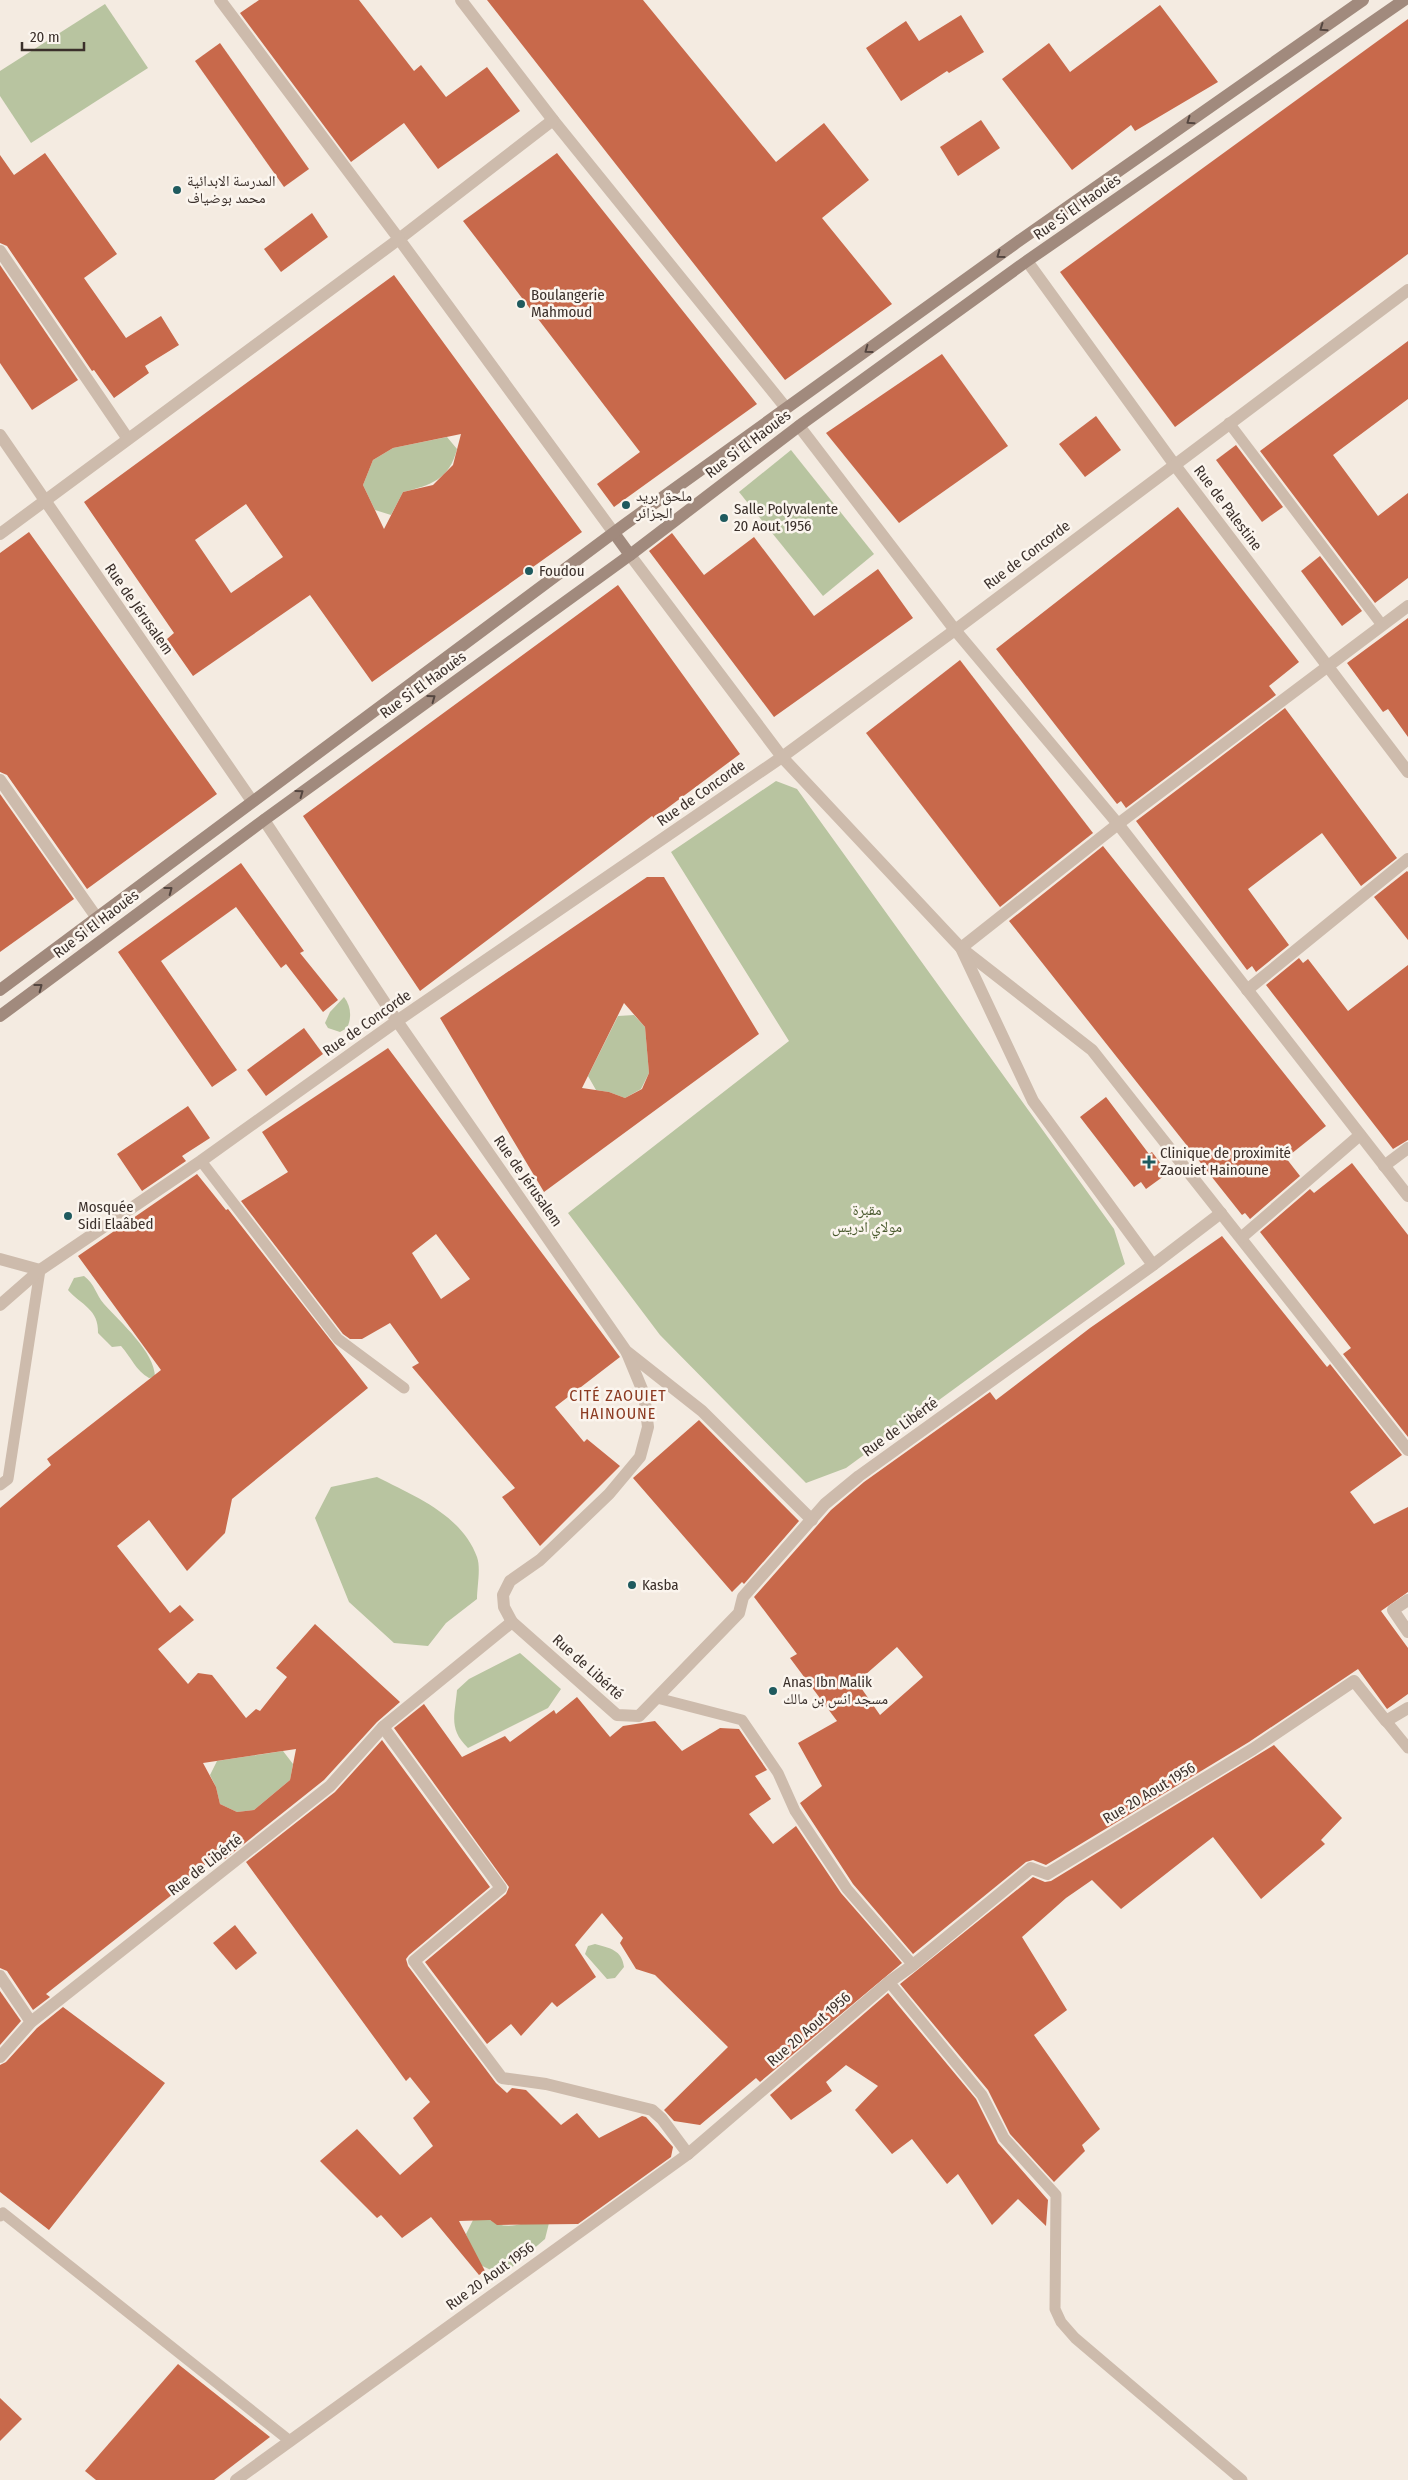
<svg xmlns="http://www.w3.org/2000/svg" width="1408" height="2480" font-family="'Fira Sans Condensed','Noto Naskh Arabic',sans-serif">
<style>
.green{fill:#b8c4a0}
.building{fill:#c8694b;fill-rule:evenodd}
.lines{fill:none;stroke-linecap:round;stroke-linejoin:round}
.lane{stroke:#cdbbac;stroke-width:11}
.street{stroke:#cdbbac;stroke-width:12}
.secondary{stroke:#a18a7d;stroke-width:12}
.oneway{stroke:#544640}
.poi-dot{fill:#1f5a5e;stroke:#fbf5ee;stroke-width:2}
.labels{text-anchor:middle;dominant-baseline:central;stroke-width:5;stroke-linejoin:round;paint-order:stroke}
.poi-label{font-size:15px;fill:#3b302b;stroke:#fbf5ee;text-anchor:start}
.street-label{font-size:15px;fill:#3b302b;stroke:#fbf5ee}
.park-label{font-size:15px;fill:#4a5a2e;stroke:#fbf5ee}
.neighbourhood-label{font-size:16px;letter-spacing:1px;fill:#8c3b22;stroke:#fbf5ee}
</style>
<rect width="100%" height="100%" fill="#f4ebe1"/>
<g class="green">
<polygon points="105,4 148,68 31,143 0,96 0,71"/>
<path d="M447,437L457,449C449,480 431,485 403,492L391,515L375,510L363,485L373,460L393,448Z"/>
<polygon points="791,450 874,554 823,596 739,492"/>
<polygon points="776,781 797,789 1114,1229 1125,1264 846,1468 806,1483 660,1335 568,1213 789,1041 671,852"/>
<path d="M344,997C351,1006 352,1018 347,1028L340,1032L328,1028L325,1023L330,1012Z"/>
<polygon points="634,1015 645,1027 649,1073 641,1089 625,1098 609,1092 596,1090 588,1076 618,1016"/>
<path d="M84,1276C95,1284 96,1295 104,1304C120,1322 155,1352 155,1377L149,1378C136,1371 131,1357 121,1346L112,1347L98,1333C99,1309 81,1305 68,1290L74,1278Z"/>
<path d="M377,1477C414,1496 461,1514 477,1557C481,1568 477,1587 477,1599L446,1623L428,1646L394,1643L349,1602L315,1518L331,1487Z"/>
<path d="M520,1653L561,1689L548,1708L468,1748C448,1729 455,1715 457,1690L469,1679Z"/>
<polygon points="283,1751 293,1764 290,1780 254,1810 237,1812 220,1804 216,1787 210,1775 217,1761"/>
<path d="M595,1944C610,1948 622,1950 624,1967L615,1978L607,1979L585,1954L588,1946Z"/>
<path d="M540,2217L549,2223L545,2239L510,2269L493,2271L476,2263L466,2234L473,2220H490C505,2231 525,2224 540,2217Z"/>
</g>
<g class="building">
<polygon points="259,0 359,0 414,71 421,65 446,97 487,67 520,111 438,169 404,123 351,162 240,13"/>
<polygon points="487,0 643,0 776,162 824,123 869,180 822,218 892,304 785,380"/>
<polygon points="1160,5 1218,82 1135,131 1131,125 1072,170 1002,79 1049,43 1070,72"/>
<polygon points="961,15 984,52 949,73 947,71 901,101 866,48 906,21 919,41"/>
<polygon points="1408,19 1408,254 1175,427 1060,272"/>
<polygon points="220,43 309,169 284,187 195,61"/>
<polygon points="981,120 1000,148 958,176 940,147"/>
<polygon points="45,153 117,254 84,278 126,338 161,316 179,345 145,366 149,373 114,398 94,370 92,371 7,246 0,243 0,155 14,175"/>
<polygon points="557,153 757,404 614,507 597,484 640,452 463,221"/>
<polygon points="312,213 328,237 281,272 264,249"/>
<polygon points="0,265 78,380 32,410 0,363"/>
<path d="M394,275L582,532L372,682L310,595L193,676L167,639L174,633L84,502ZM461,434L453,465L433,485L403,492L384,529L363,485L373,460L393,448ZM246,504L283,557L231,593L195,540Z"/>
<polygon points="1408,341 1408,399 1333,455 1378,516 1408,493 1408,578 1375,603 1260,451"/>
<polygon points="942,354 1008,446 899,523 826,433"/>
<polygon points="1096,416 1121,450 1085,477 1059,444"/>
<polygon points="1236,445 1283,507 1262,522 1216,460"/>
<polygon points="1178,507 1299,662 1269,686 1276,695 1126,808 1121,801 1117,804 996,649"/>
<polygon points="29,532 217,794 87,889 7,775 0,772 0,553"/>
<polygon points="672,533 704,575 754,537 814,616 878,569 913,618 774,717 649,551"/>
<polygon points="1320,556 1362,611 1342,626 1301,571"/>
<polygon points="618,585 740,754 654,818 652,816 420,991 303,816"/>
<polygon points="1408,618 1408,737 1388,709 1383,712 1347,663"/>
<polygon points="960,660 1093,833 1000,907 866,733"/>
<polygon points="1285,708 1397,858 1361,886 1322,833 1248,889 1289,945 1256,972 1252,966 1247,970 1136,821"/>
<polygon points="0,794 74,899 0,952"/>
<polygon points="1103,846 1326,1126 1286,1158 1300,1176 1250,1219 1245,1213 1242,1215 1009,921"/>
<polygon points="241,863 304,951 300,953 338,1000 323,1012 286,964 281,968 236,907 161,961 237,1070 212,1087 118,952"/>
<polygon points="1407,871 1408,872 1408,940 1374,897"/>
<path d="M647,877H664L759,1034L544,1192L440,1018ZM624,1003L645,1027L649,1073L642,1089L625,1098L609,1092L582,1088Z"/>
<polygon points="1299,958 1303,963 1308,959 1348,1011 1408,965 1408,1140 1393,1149 1266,985"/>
<polygon points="304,1028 323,1054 266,1096 247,1070"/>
<path d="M388,1048L620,1357L555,1407L584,1442L587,1439L620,1466L540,1546L502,1497L515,1488L412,1367L419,1363L390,1323L362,1339H350L343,1334L241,1201L288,1172L262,1132ZM436,1234L470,1279L441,1299L412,1253Z"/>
<polygon points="1106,1097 1149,1154 1152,1152 1168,1173 1146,1189 1141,1182 1134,1187 1080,1117"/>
<polygon points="188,1106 210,1138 182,1156 186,1161 142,1191 117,1154"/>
<polygon points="1352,1163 1408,1235 1408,1437 1343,1354 1351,1348 1260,1232 1310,1189 1314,1193"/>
<path d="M197,1174L226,1210L228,1209L368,1388L232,1499L225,1533L187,1571L149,1520L117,1546L170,1613L180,1605L194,1620L158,1649L188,1684L198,1673L212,1675L246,1718L256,1709L260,1711L287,1677L276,1668L315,1624L400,1702L377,1722L324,1780L225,1859L219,1853L185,1881L187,1883L46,1994L50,1997L33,2010L7,1971L0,1968V1508L51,1465L47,1459L161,1370L78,1256ZM296,1749L290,1780L254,1810L237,1812L220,1804L216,1787L203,1763Z"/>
<path d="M1222,1236L1327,1367L1330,1364L1402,1455L1350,1492L1374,1524L1408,1507V1592L1381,1611L1408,1648V1694L1387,1709L1358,1669L1249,1742L1046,1865L1033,1860L1026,1862L913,1954L853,1884L800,1803L822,1786L798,1743L837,1721L790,1658L797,1654L754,1597L831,1510L864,1482L990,1392L996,1400L1090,1328ZM897,1647L923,1677L880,1715L857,1682Z"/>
<polygon points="699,1420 799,1521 744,1584 742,1582 732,1592 633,1478"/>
<polygon points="577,1697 610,1737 623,1726 655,1721 682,1751 720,1728 739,1729 767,1770 755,1776 771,1799 749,1814 773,1844 796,1826 841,1893 902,1963 760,2082 756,2078 700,2125 674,2121 664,2110 728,2047 655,1975 636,1969 620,1943 623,1938 602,1913 575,1945 596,1977 557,2007 552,2002 521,2036 511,2024 487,2044 425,1962 506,1894 509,1887 394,1728 424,1704 462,1757 505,1736 510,1742 554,1710 556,1714"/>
<polygon points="382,1740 490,1887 409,1955 406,1959 408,1966 496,2083 507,2093 512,2088 526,2090 561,2125 577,2113 599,2138 642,2116 646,2117 673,2147 671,2157 578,2224 497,2225 490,2220 459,2221 485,2271 479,2275 431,2217 402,2238 381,2215 377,2218 320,2161 357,2129 400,2175 433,2146 413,2118 430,2102 410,2077 406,2081 246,1862 335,1792"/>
<polygon points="1274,1745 1342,1818 1321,1840 1325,1844 1261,1899 1213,1837 1121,1909 1092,1880 1066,1898 1022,1937 1067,2010 1034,2035 1100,2129 1082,2145 1085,2151 1054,2182 1010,2134 988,2090 900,1984 1033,1877 1045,1882 1051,1881"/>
<polygon points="235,1925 257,1953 236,1970 213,1943"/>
<polygon points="0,1991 21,2021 0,2045"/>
<polygon points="888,1993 976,2099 998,2143 1048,2200 1046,2226 1018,2199 992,2225 958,2174 947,2184 912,2139 892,2154 855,2110 878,2086 846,2065 826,2082 832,2091 791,2120 770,2095"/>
<polygon points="63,2007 165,2083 49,2230 0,2192 0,2065 6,2062 37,2028"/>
<polygon points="178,2364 270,2437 214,2480 96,2480 85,2471"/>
<polygon points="0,2398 22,2419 0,2441"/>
</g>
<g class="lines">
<g class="lane">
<polyline points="1229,423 1382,625"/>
<polyline points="201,1161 338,1339 404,1388"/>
<polyline points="0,1485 8,1479 40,1270"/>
<polyline points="657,1698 742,1720 778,1773 795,1811 847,1889 913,1965"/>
<polyline points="1386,1721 1408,1748"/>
<polyline points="889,1982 982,2095 1004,2138 1056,2195 1055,2309 1061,2322 1075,2338 1242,2480"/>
<polyline points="0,2216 3,2213 290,2441"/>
</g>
<g class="street">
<polyline points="461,0 553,120 786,408"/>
<polyline points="553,120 399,239 614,533"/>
<polyline points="0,251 128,439"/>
<polyline points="1027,261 1174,464 1408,772"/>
<polyline points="799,426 955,630 1118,824 1408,1196"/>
<polyline points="0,435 252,801"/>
<polyline points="0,534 399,239 220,0"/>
<polyline points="630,555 782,757 961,948 1092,1050 1408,1450"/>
<polyline points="0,780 97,918"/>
<polyline points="264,820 397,1021 626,1351 702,1411 812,1520"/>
<polyline points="1247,990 1408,859"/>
<polyline points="1384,1166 1408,1148"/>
<polyline points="1242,1237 1360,1135"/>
<polyline points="0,1259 40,1270"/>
<polyline points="1153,1265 1033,1101 961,948 1118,824 1408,606"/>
<polyline points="0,1305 40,1270 201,1161 397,1021 782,757 955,630 1408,290"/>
<polyline points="1408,1600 1393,1610 1408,1632"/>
<polyline points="512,1622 504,1607 503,1595 510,1581 540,1560 609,1494 640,1457 648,1427 644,1394 627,1353"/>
<polyline points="383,1727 501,1888 414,1961 502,2078 546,2084 652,2110 662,2119 688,2154"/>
<polyline points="0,1976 31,2022"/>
<polyline points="0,2057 31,2022 330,1786 383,1727 512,1622 617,1715 639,1716 739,1613 743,1597 825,1504 859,1476 1153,1265 1221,1213"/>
<polyline points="236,2480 688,2154 889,1982 913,1965 1031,1868 1047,1874 1253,1749 1354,1681 1386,1721 1408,1708"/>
</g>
<g class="secondary">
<polyline points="614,533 630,555"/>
<polyline points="0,990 624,525 1016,243 1363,0"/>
<polyline points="0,1016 264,820 630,555 803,423 1027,261 1404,0"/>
</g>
</g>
<defs><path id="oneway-chevron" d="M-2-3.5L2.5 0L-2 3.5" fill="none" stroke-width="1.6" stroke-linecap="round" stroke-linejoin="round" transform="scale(1.25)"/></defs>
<g class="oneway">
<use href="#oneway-chevron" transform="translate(1323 28) rotate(145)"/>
<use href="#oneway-chevron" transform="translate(1190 121) rotate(145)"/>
<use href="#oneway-chevron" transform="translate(1000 255) rotate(144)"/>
<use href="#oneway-chevron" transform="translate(868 350) rotate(144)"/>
<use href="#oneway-chevron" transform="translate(432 698) rotate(-36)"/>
<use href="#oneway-chevron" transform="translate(300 793) rotate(-36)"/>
<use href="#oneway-chevron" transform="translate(169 890) rotate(-37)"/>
<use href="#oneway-chevron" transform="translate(39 987) rotate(-37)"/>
</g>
<g class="poi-dot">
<circle cx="177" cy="190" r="5"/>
<circle cx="521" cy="304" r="5"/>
<circle cx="626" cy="505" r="5"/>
<circle cx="724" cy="518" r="5"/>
<circle cx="529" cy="571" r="5"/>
<path d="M1146.5 1154.5h5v5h5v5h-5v5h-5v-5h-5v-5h5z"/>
<circle cx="68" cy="1216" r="5"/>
<circle cx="632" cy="1585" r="5"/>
<circle cx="773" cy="1691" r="5"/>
</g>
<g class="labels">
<g class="poi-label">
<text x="187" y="181">المدرسة الابدائية<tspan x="187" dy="17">محمد بوضياف</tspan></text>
<text x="531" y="295">Boulangerie<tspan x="531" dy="17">Mahmoud</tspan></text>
<text x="636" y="496">ملحق بريد<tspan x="636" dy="17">الجزائر</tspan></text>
<text x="734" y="509">Salle Polyvalente<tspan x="734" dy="17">20 Aout 1956</tspan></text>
<text x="539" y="571">Foudou</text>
<text x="1160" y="1153">Clinique de proximité<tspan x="1160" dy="17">Zaouiet Hainoune</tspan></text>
<text x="78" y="1207">Mosquée<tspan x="78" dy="17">Sidi Elaâbed</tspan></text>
<text x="642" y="1585">Kasba</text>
<text x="783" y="1682">Anas Ibn Malik<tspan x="783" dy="17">مسجد انس بن مالك</tspan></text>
</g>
<g class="street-label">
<text transform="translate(1077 207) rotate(-35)">Rue Si El Haouès</text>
<text transform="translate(748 444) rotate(-37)">Rue Si El Haouès</text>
<text transform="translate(1228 508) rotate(53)">Rue de Palestine</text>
<text transform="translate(1027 555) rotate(-37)">Rue de Concorde</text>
<text transform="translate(139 609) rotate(55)">Rue de Jérusalem</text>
<text transform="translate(423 685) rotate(-36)">Rue Si El Haouès</text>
<text transform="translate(701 793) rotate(-35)">Rue de Concorde</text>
<text transform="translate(96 924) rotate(-37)">Rue Si El Haouès</text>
<text transform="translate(367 1023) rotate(-35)">Rue de Concorde</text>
<text transform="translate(528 1181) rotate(55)">Rue de Jérusalem</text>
<text transform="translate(900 1427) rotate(-36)">Rue de Libérté</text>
<text transform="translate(588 1667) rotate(42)">Rue de Libérté</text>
<text transform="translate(1149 1793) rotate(-31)">Rue 20 Aout 1956</text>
<text transform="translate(205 1865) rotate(-38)">Rue de Libérté</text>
<text transform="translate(809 2029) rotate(-41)">Rue 20 Aout 1956</text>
<text transform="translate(490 2276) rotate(-36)">Rue 20 Aout 1956</text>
</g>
<g class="park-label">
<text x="867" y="1210">مقبرة<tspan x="867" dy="17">مولاي ادريس</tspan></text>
</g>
<g class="neighbourhood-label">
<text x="618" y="1395">CITÉ ZAOUIET<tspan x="618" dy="18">HAINOUNE</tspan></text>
</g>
</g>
<path d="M22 42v8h62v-8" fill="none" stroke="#3b302b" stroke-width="2.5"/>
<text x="30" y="42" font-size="15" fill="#3b302b" stroke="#fbf5ee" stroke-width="4" paint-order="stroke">20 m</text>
</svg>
